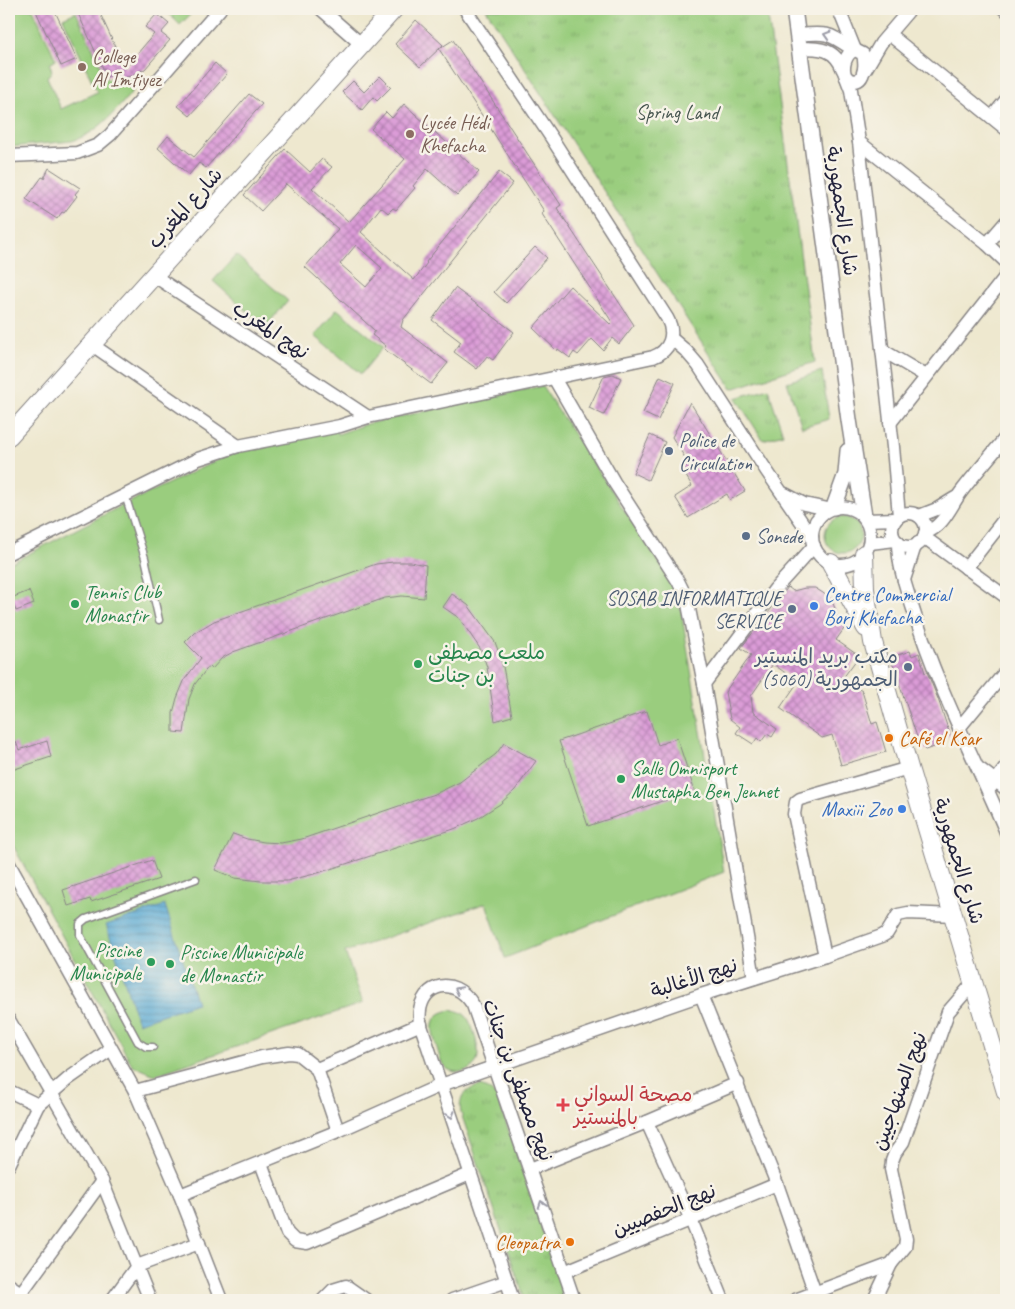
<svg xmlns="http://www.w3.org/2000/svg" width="1015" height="1309" font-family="Caveat,'Playpen Sans Arabic',sans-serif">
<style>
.grass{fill:#9acd7e;stroke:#5e785c}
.park{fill:url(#park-tufts);stroke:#5e785c}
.water{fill:url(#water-rules);stroke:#3e6687}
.building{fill:url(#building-cross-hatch);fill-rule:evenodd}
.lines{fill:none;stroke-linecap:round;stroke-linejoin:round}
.service-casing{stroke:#888585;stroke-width:9}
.minor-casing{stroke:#888585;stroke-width:15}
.tertiary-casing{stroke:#888585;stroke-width:18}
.secondary-casing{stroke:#888585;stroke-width:20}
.service{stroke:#fff;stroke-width:6}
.minor{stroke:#fff;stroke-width:12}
.tertiary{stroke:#fff;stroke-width:15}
.secondary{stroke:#fff;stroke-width:18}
.oneway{stroke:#9c9ca7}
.education-dot{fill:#8d6e63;stroke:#f7f3e8;stroke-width:2}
.service-dot{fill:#5c6f8a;stroke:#f7f3e8;stroke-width:2}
.leisure-dot{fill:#2e9e5b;stroke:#f7f3e8;stroke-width:2}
.shop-dot{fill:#3f7fe0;stroke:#f7f3e8;stroke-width:2}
.food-dot{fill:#e8710a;stroke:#f7f3e8;stroke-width:2}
.health-dot{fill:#e0444e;stroke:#f7f3e8;stroke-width:2}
.labels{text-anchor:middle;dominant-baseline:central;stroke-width:5;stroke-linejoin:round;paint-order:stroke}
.education-label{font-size:20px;fill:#785e54;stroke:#f7f3e8;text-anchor:start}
.park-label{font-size:20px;fill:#46554f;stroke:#f7f3e8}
.street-label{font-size:20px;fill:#22223b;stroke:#f7f3e8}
.service-label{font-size:20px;fill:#4e5e75;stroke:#f7f3e8;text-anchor:start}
.leisure-label{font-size:20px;fill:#27864d;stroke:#f7f3e8;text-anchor:start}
.shop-label{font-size:20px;fill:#366cbe;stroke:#f7f3e8;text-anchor:start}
.food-label{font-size:20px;fill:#c56008;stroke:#f7f3e8;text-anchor:start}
.health-label{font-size:20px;fill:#be3a42;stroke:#f7f3e8;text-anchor:start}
</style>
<defs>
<pattern id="park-tufts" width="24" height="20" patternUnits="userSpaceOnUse" patternTransform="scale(1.25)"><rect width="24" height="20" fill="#9acd7e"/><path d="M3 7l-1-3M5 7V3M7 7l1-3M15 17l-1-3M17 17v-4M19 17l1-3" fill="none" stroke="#84b06e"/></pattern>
<pattern id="water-rules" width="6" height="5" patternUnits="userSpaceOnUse" patternTransform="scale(1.25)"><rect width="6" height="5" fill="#59a9d3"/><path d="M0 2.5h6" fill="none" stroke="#4989ac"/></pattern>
<pattern id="building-cross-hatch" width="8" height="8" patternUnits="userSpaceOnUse" patternTransform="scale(1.25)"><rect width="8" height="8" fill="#db9bd7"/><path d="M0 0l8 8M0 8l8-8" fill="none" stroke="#b17eb0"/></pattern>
</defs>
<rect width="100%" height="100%" fill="#f7f3e8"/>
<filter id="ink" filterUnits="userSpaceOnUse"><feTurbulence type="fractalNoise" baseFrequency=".02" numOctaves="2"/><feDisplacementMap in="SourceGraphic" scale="10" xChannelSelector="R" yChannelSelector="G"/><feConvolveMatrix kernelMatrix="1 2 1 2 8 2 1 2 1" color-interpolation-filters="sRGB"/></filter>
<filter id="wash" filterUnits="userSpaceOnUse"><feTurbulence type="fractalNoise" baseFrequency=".0096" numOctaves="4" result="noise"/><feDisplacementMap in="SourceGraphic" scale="20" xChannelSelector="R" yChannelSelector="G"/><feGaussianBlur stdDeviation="1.12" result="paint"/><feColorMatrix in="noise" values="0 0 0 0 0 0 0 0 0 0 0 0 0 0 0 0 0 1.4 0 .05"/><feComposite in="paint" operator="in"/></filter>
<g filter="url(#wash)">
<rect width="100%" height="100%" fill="#eee8cf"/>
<g class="grass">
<path d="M9,9H33L56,60L50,64L52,71L47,77L61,109L97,92L63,18L76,12L107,80L117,76L121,82L141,72L144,78C123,101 103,132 72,141L9,147Z"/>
<polygon points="164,9 196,9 180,25"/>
<polygon points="236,255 288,301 265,327 213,281"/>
<polygon points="337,309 383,347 361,374 315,336"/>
<polygon points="542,386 678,591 724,872 505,958 486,903 345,952 363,1003 155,1075 132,1065 9,838 9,564 119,507 245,447 335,426 338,434 366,424"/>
<circle cx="843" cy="535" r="18"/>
<path d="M452,1010C458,1011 462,1012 466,1016C473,1024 481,1051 477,1061C471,1073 453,1076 444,1066C440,1061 439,1054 437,1048C431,1029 428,1013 452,1010Z"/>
</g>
<g class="park">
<polygon points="486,9 767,9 815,362 732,389"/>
<polygon points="822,371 829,419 802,427 787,382"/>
<polygon points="768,388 783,434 763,440 736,398"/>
<path d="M480,1086C489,1089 493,1092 498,1099L566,1300H525L461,1113C458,1098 465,1089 480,1086Z"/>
</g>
<polygon class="water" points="165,905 197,1003 138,1023 106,925"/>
<g id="blocks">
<g class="building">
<polygon points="35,9 54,9 77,59 61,66"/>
<polygon points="76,9 98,9 125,68 154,34 145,27 157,14 169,24 161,33 170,40 145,69 110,85 122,70 107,77"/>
<polygon points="416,20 443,45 420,67 395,44"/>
<polygon points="453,40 561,205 557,208 634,325 619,344 612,338 603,350 592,339 578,355 574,352 570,358 558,349 557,351 533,328 570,286 610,324 612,322 542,214 544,211 439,49"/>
<polygon points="215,63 227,74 190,116 178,106"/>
<polygon points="380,76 391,87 377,101 373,97 362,110 342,92 353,81 364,92"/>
<polygon points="249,94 262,104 206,168 199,163 189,175 158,148 168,136 194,157"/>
<path d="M404,104L479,172L457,196L427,169L413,186L415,188L396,210L393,208L388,213L381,207L361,232L414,280L427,263L426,262L499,172L513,183L403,320L401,327L448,363L431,384L384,349L386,346L372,335L375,331L305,267L338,229L286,184L261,211L244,195L285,149L310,172L322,159L332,167L312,188L349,222L405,159L371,129L386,112L392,118ZM356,245L382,268L366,287L340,264Z"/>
<polygon points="49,168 80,188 75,194 77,196 64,213 62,212 57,219 26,199 42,177 44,178"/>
<polygon points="535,247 547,258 506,303 494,292"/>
<polygon points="455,288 514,332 493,360 487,356 477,369 454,352 461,342 432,320"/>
<polygon points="613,374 621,378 604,415 589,408 604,376"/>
<polygon points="660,376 675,383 658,420 643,413"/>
<polygon points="690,402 745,491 730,500 727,494 688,518 675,497 692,486 680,466 687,461 672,437"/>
<polygon points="650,435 665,442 648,480 633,473"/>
<polygon points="393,562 410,562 426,565 424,598 402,596 385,598 233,652 222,658 212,669 209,666 195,684 189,699 184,733 173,732 173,713 177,698 185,679 201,658 185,642 194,633 214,621 376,564"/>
<polygon points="788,587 793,591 805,588 815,588 823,593 832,601 836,611 836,620 846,626 836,640 859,656 843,678 862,691 872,724 877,722 886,752 841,765 832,735 822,738 780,708 798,682 773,664 751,696 753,712 777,729 772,737 767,734 761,742 757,738 753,744 736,733 740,727 730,719 725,692 751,655 741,648"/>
<polygon points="29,591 34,604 16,611 11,598"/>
<polygon points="452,594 468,605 495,642 502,661 512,716 495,721 487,667 481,650 459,618 443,607"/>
<polygon points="910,651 912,656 919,653 925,673 927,672 938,699 950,735 938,739 940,745 925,750 922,742 919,743 892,662 899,659 898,655"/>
<polygon points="647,711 658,745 677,738 695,792 681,797 680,795 588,826 559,741"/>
<polygon points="47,741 51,757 9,771 9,744 16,742 19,750"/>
<polygon points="504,743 536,761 515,790 500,804 478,818 454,829 318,873 287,881 261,881 235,878 215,870 233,834 247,839 264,842 281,843 302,839 437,793 460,782 496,754"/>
<polygon points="152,860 159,879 91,902 90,899 68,906 63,890"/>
</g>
</g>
</g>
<g filter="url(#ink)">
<use href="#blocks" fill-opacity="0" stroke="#888585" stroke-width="1"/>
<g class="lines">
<defs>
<g id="service">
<polyline points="125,495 145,558 159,620"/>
<polyline points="153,1047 146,1047 138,1042 80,935 80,924 86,919 196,879"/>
</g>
<g id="minor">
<polyline points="321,9 361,44"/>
<polyline points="840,9 841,15 855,50"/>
<polyline points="1004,9 1006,10"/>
<polyline points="889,34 1006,129"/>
<path d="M797,35C829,32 828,33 854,50"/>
<path d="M799,48C820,48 835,48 843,70"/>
<path d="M855,50L863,54C866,66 864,90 846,77C841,67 846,53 855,50Z"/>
<polyline points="865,70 881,43 910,9"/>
<polyline points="846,77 851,90 859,142 893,447 899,516"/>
<polyline points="992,117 1006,100"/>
<polyline points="859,142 987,244 1006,262"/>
<polyline points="9,156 77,153 98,145 110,135 220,9"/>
<polyline points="987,244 1006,222"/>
<polyline points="153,275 368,417"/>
<polyline points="671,338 686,351 698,365 766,470 812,537"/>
<polyline points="91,344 238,446"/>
<polyline points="882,350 926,376"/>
<polyline points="554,378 614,482 678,581 687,599 704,684 754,978"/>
<polyline points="890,423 1006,276"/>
<polyline points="785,494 804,504 828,509"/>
<circle cx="841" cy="536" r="29"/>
<circle cx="909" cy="530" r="17"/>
<polyline points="919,516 937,509 955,498"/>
<polyline points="866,520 896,519"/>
<path d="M925,533C944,526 950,507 961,492C975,473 991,456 1006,437"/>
<polyline points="924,537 1006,597"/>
<path d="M898,542C898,566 906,587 913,609C937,687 974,757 1006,832"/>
<polyline points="870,543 895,540"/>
<path d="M9,553L198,459L238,446L340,426L368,417L653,357C670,351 676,334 667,318L551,137L465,9"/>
<polyline points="966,568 1006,517"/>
<polyline points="904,580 914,549 918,543"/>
<polyline points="704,684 775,589 814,546"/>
<polyline points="959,728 1006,671"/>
<polyline points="980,769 1006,789"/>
<polyline points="991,787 1006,767"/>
<polyline points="9,864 135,1091 180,1195 221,1300"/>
<polyline points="825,956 794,814 796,802 800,799 909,768"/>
<polyline points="701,995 777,1184 815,1293 823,1300"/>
<polyline points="9,1020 102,1181 150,1300"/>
<polyline points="317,1069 338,1131"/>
<polyline points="9,1091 38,1105"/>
<polyline points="135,1091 262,1057 289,1053 298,1054 317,1069 421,1024"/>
<polyline points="647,1122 691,1220 723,1300"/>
<polyline points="261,1163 287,1233 295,1241 307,1243 470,1174"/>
<polyline points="9,1165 38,1105 68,1079 111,1049"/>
<polyline points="530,1169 647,1122 738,1083"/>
<polyline points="180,1195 338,1131 441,1085 701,995 825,956 882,936 887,933 898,915 908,913 954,915"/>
<polyline points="564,1272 777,1184"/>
<polyline points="9,1285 21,1293"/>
<polyline points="16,1300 102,1181"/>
<polyline points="112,1300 137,1266 199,1243"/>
<polyline points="323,1300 333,1290 346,1286 366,1300"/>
<polyline points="452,1300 507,1281"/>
<path d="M513,1300L420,1023C415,985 453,972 473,1005L574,1300"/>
<polyline points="795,1300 891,1264 905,1247 906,1239 891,1169 892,1161 895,1153 903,1142 948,1012 974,982"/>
<polyline points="874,1300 891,1264"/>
</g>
<g id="tertiary">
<polyline points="794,9 849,420 864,516"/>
<polyline points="834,507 846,474 848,451"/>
</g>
<g id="secondary">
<polyline points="9,436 394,9"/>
<polyline points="864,554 865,589 873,642 909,768 1006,1092"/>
<polyline points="831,563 866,628"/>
</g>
</defs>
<use href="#service" class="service-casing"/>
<use href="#minor" class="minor-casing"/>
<use href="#tertiary" class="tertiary-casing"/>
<use href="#secondary" class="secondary-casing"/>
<use href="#service" class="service"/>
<use href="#minor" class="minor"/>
<use href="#tertiary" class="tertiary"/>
<use href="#secondary" class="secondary"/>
</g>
<defs><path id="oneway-chevron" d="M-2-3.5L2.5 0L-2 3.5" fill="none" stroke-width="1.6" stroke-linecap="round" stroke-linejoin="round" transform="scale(1.25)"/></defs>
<g class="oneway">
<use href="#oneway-chevron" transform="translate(827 35) rotate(-163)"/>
<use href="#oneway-chevron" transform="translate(458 990) rotate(-153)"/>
<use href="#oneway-chevron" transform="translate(451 1115) rotate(72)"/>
<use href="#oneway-chevron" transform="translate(542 1204) rotate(-109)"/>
</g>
</g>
<g class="education-dot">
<circle cx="82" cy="67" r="5"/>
<circle cx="410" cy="134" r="5"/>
</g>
<g class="service-dot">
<circle cx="669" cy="451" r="5"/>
<circle cx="746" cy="536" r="5"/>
<circle cx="792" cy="609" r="5"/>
<circle cx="908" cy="667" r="5"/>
</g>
<g class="leisure-dot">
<circle cx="75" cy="604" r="5"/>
<circle cx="418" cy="664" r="5"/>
<circle cx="621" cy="779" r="5"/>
<circle cx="151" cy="962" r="5"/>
<circle cx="170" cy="964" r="5"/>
</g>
<g class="shop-dot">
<circle cx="814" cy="606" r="5"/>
<circle cx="902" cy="809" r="5"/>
</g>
<g class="food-dot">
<circle cx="889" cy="738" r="5"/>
<circle cx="570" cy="1242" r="5"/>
</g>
<path class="health-dot" d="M560.5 1097.5h5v5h5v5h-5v5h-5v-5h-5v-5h5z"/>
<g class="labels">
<g class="education-label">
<text x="92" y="56">College<tspan x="92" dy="23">Al Imtiyez</tspan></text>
<text x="420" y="122">Lycée Hédi<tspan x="420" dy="23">Khefacha</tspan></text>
</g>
<g class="park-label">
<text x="677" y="112">Spring Land</text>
</g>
<g class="street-label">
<text transform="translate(185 208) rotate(-48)">شارع المغرب</text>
<text transform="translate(842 211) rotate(82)">شارع الجمهورية</text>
<text transform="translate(271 330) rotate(34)">نهج المغرب</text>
<text transform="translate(959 861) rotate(73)">شارع الجمهورية</text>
<text transform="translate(694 978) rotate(-18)">نهج الأغالبة</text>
<text transform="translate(518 1080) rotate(70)">نهج مصطفى بن جنات</text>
<text transform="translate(899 1091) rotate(-70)">نهج الصنهاجيين</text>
<text transform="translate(664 1210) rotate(-22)">نهج الحفصيين</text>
</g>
<g class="service-label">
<text x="679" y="440">Police de<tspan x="679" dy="23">Circulation</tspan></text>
<text x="756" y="536">Sonede</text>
<text x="782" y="598" text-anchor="end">SOSAB INFORMATIQUE<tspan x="782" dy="23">SERVICE</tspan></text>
<text x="898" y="656" text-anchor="end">مكتب بريد المنستير<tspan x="898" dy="23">الجمهورية (5060)</tspan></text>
</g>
<g class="leisure-label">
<text x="85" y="592">Tennis Club<tspan x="85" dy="23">Monastir</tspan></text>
<text x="428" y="652">ملعب مصطفى<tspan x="428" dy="23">بن جنات</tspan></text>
<text x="631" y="768">Salle Omnisport<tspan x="631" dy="23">Mustapha Ben Jennet</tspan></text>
<text x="141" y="950" text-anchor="end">Piscine<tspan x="141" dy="23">Municipale</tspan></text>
<text x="180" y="952">Piscine Municipale<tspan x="180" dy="23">de Monastir</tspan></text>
</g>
<g class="shop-label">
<text x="824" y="594">Centre Commercial<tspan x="824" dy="23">Borj Khefacha</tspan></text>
<text x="892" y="809" text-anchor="end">Maxiii Zoo</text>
</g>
<g class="food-label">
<text x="899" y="738">Café el Ksar</text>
<text x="560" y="1242" text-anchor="end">Cleopatra</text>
</g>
<g class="health-label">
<text x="574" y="1094">مصحة السواني<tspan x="574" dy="23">بالمنستير</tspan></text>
</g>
</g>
<rect width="1015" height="1309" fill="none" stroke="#f7f3e8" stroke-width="30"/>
</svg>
